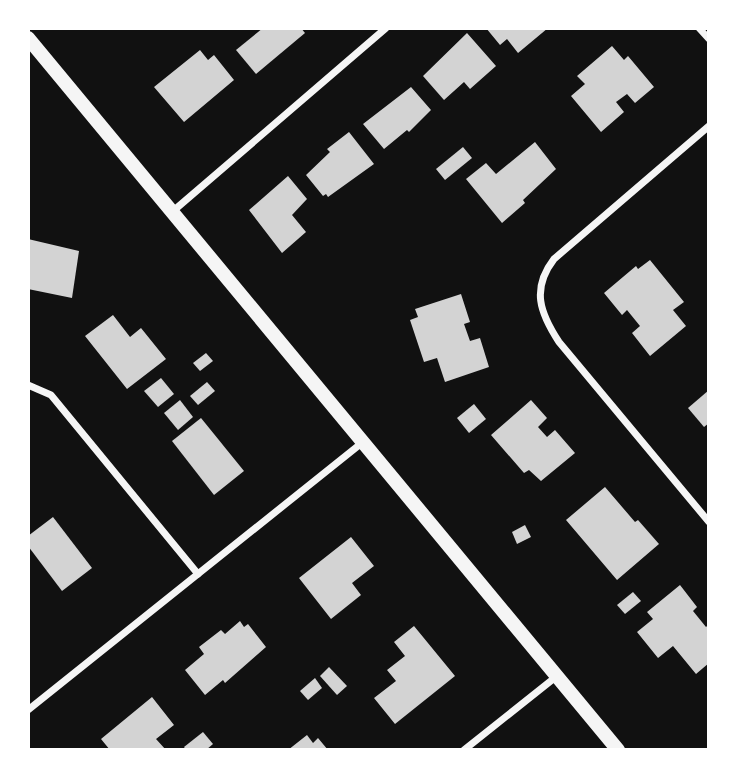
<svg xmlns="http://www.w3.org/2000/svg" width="737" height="778" font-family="Helvetica,sans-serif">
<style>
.building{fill:#d3d3d3}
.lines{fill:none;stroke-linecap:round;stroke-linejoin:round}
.minor{stroke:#f5f5f5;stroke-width:7}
.secondary{stroke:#f5f5f5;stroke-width:14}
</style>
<rect width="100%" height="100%" fill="#111"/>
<g class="building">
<polygon points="263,28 301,28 305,33 256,74 236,50"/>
<polygon points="486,28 548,28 518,53 507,39 500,45"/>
<polygon points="467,33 496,66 470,89 464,82 444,100 423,76"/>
<polygon points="612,46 624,60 628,56 654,87 635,103 627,94 616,102 624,112 601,132 571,96 585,84 577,76"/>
<polygon points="200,50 208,60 214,55 234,80 184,122 154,87"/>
<polygon points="411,87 431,110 409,132 407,130 384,149 363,124"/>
<polygon points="349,132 374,164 328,197 326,194 323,196 306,175 330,152 327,149"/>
<polygon points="535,142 556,169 523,200 525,203 502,223 466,179 486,163 496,174"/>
<polygon points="463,147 472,158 445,180 436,169"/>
<polygon points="288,176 307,199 292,215 306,232 282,253 249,210"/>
<polygon points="28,239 79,251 72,298 28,289"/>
<polygon points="650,260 684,302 673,310 686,326 650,356 632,333 640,326 627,310 622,315 604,293 636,266 638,269"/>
<polygon points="461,294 470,322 464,324 470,341 480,338 489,367 445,382 437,358 424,362 410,320 418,317 415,309"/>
<polygon points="113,315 130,337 141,328 166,359 127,389 85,336"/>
<polygon points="206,353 213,361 200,371 193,363"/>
<polygon points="161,378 174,394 158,407 144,391"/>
<polygon points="207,382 215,391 198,405 190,396"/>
<polygon points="709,390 709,423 704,427 688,408"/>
<polygon points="180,400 193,417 178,430 164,413"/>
<polygon points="531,400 547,418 538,427 547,437 555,430 575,453 541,481 529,470 524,473 491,435"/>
<polygon points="474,404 486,419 469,433 457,418"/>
<polygon points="201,418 244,471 214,495 172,441"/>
<polygon points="605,487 635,522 638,520 659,544 617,580 566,520"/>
<polygon points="53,517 92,568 62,591 28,546 28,536"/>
<polygon points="525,525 531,537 517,544 512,532"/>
<polygon points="351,537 374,566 352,583 361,595 331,619 299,578"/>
<polygon points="680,585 697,607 693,611 706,627 709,624 709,663 696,674 673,646 658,658 637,632 653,619 647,612"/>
<polygon points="633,592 641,601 625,614 617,605"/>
<polygon points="240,621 244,627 248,624 266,647 225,683 223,680 205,695 185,670 204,654 199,647 221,630 225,634"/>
<polygon points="414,626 455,676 395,724 374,698 396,681 387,670 405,656 394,642"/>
<polygon points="329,667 347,686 337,695 320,676"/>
<polygon points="315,678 322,688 308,700 300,691"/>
<polygon points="152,697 174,725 156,739 166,750 110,750 101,739"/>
<polygon points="203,732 213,744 206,750 186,750 184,747"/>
<polygon points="307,735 313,743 318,738 328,750 288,750"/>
</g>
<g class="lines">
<g class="minor">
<polyline points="699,28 709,39"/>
<path d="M709,126L554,259C531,289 540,313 559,342L709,522"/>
<polyline points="172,212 386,28"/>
<polyline points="28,385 51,395 198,574"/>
<polyline points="28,710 363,442"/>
<polyline points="464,750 557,676"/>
</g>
<polyline class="secondary" points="28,38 618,750"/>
</g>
<rect width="737" height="778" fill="none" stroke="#ffffff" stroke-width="60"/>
</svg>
